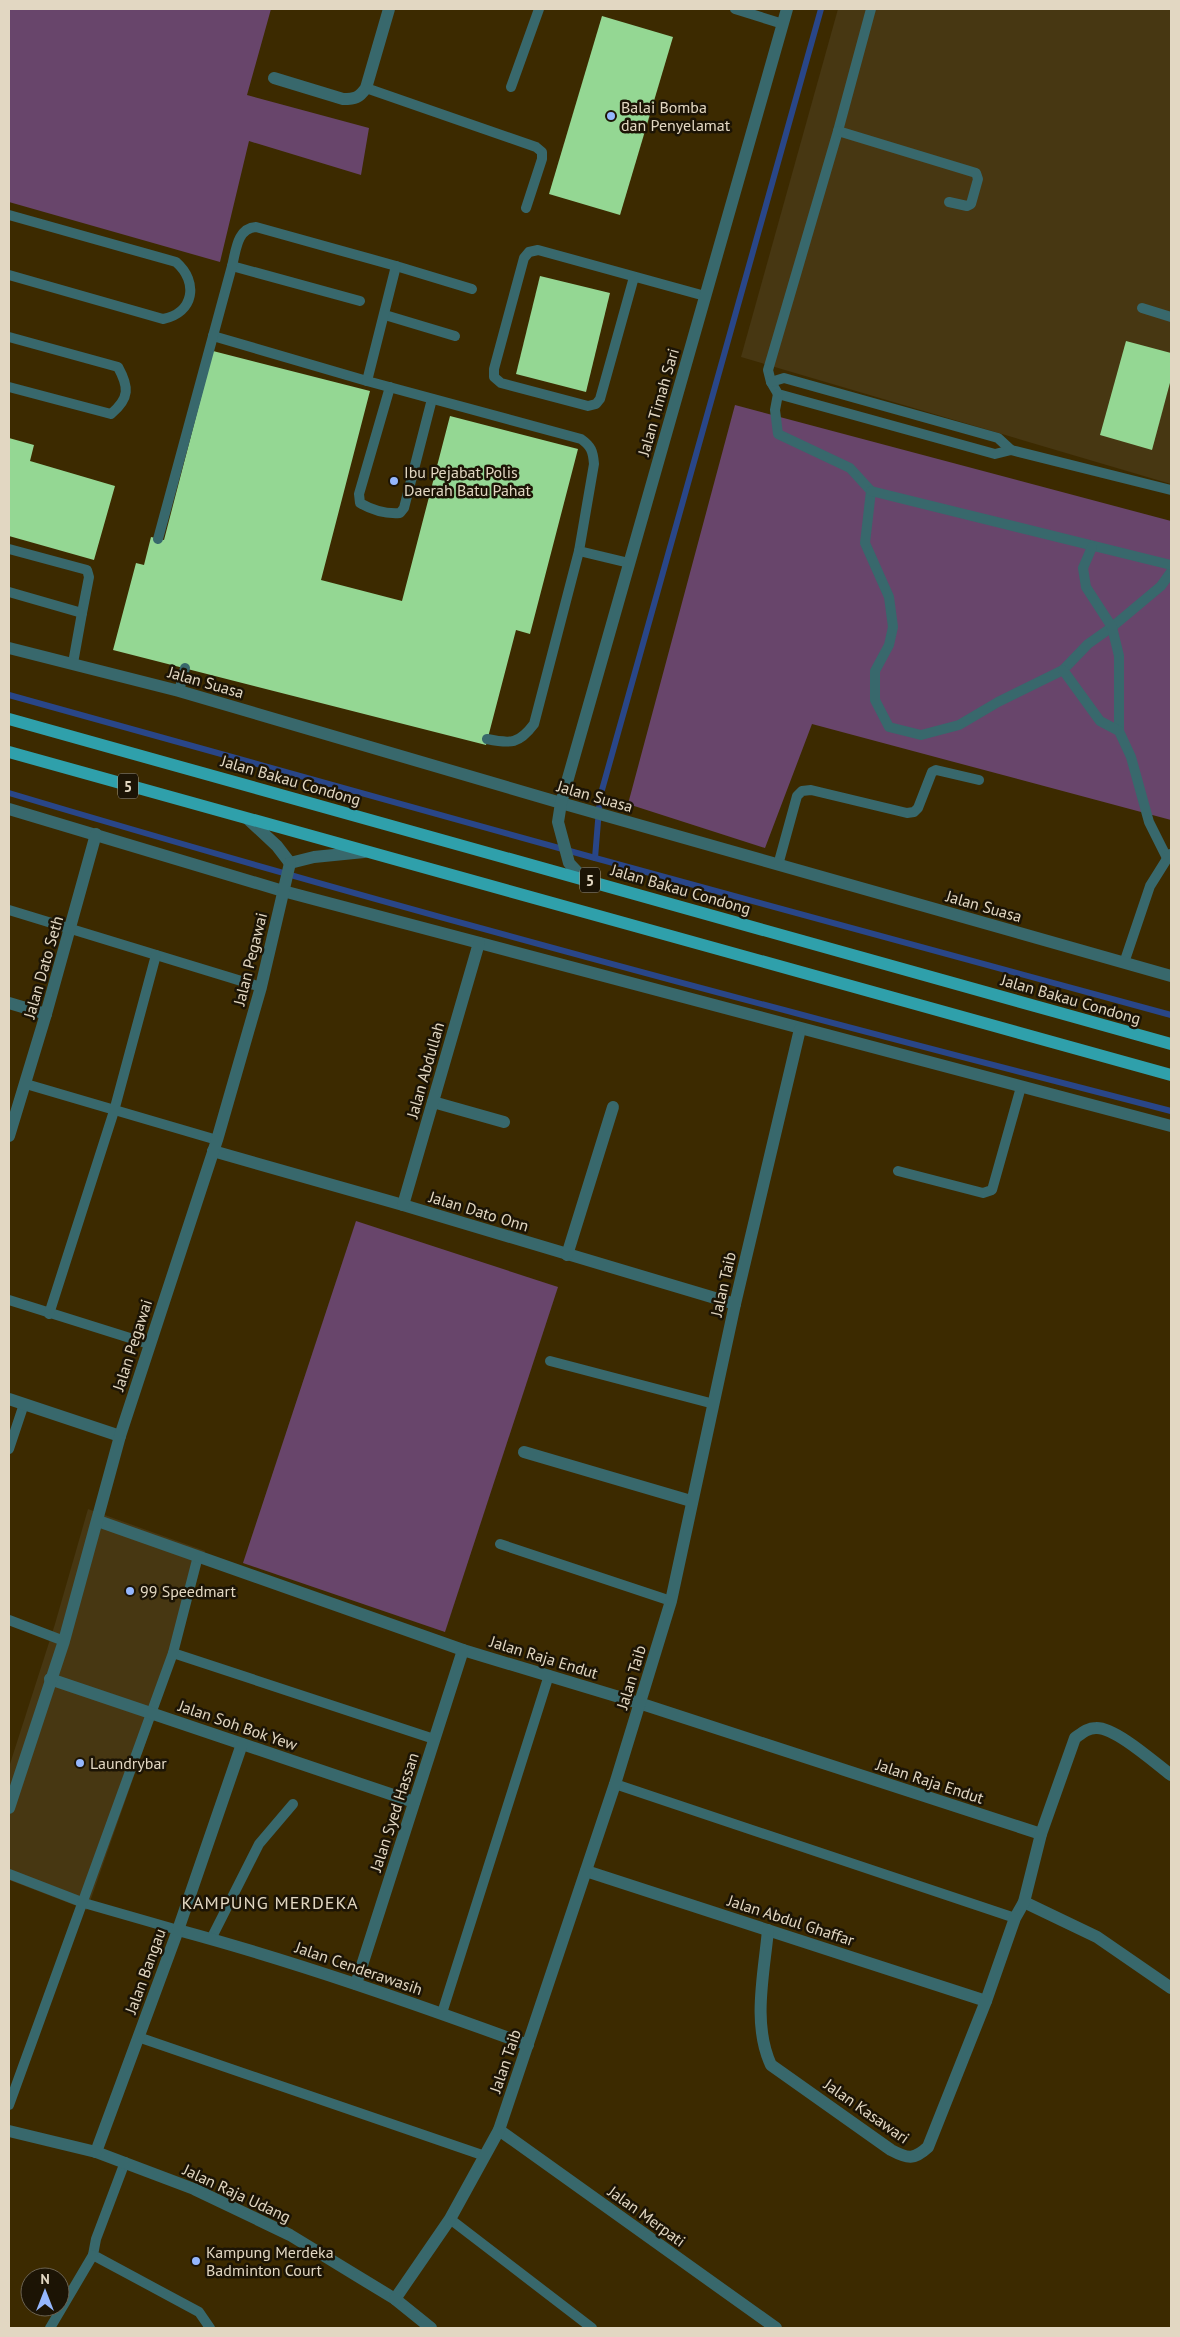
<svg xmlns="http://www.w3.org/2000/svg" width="1180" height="2337" font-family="'PT Sans',sans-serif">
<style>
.built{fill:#473712}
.green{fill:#68456b}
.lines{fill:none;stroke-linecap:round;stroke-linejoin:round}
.stream{stroke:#294688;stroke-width:6}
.building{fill:#94d793}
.service{stroke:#38686c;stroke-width:10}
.minor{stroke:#38686c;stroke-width:12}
.tertiary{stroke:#38686c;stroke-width:12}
.primary{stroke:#2fa0ab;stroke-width:12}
.poi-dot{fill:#95b7fd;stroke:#1c1405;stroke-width:2}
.labels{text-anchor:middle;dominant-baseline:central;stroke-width:5;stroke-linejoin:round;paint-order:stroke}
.shield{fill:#1c1405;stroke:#a79c89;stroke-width:1}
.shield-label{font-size:15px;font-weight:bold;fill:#e2d7c2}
.poi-label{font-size:16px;fill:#e2d7c2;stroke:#1c1405;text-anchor:start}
.street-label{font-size:16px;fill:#e2d7c2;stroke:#1c1405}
.neighbourhood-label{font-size:18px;letter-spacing:1px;fill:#e2d7c2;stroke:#1c1405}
</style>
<rect width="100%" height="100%" fill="#3c2a00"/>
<g class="built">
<polygon points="838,9 1171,9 1171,484 741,357"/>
<polygon points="88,1509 205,1551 174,1662 87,1910 9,1880 9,1767 55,1624"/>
</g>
<g class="green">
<polygon points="9,9 271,9 247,95 369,128 361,175 249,141 220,262 9,202"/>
<polygon points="735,405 1171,521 1171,820 812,724 765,848 628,804"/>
<polygon points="356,1221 558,1287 445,1632 243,1563"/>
</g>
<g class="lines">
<g class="stream">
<polyline points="821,9 600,797 595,858 1171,1015"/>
<polyline points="9,695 595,858"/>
<path d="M9,793C394,908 782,1011 1171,1111"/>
</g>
</g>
<g class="building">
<polygon points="602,16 673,37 620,215 549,194"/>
<polygon points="540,276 610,293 586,392 516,374"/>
<polygon points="1126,341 1171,353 1171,379 1152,450 1100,435"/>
<polygon points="213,351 370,391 321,580 402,601 450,416 578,449 530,634 516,630 486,745 113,650 136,563 144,565 151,537 164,540"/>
<polygon points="9,438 34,445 30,461 115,486 94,560 9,536"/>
</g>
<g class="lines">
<g class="service">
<polyline points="735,9 783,24"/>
<polyline points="871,9 838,131 768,370 771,382 778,394 995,454 1011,450 1171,490"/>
<polyline points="511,87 539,9"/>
<polyline points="366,88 536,147 542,152 542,159 526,208"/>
<polyline points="838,131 976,173 978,179 971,204 967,206 949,202"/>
<path d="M9,215L176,262C199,282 194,313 163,319L9,275"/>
<polyline points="232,266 360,301"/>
<polyline points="396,266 472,289"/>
<polyline points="634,277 600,399 596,404 588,406 501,383 494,377 494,369 524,258 529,252 538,250 705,296"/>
<polyline points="1142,308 1171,317"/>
<polyline points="385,315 455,336"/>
<polyline points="213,336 367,381"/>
<path d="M9,337L118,367C129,387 130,398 111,414L9,387"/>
<polyline points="771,382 784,378 998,438 1011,450"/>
<path d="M390,387L359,494L360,503C372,510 386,514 400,513L404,508L432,399"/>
<polyline points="778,394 775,410 778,434 850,468 871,491 865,543 889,597 893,627 889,645 875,671 875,700 889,727 921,735 959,725 998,702 1063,670 1088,644 1112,627 1161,586 1171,572"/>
<polyline points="871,491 1171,565"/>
<path d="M158,539L232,266C236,251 237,228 256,227L396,266L367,381L581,439C591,446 593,451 594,464L579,551L534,724C519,744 511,744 487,739"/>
<polyline points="1092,547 1083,568 1086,587 1112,627 1119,656 1119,731"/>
<polyline points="9,549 87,570 89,577 82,613"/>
<polyline points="579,551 629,563"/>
<polyline points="9,592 82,613 73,663"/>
<polyline points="1063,670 1100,721 1119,731 1131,757 1149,822 1167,858"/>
<polyline points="179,691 185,668"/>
<polyline points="778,865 797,796 802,791 811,790 907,813 914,812 918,808 932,772 936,770 979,780"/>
<polyline points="9,910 261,987"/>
<polyline points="1124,963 1150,886 1170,854"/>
<polyline points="26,1084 217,1140"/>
<polyline points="898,1171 983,1193 992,1190 1021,1087"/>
<polyline points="9,1300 149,1344"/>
<polyline points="49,1314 114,1111 156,955"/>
<polyline points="550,1361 714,1404"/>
<polyline points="9,1449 24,1404"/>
<polyline points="500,1544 671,1601"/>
<polyline points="9,1620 64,1641"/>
<polyline points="173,1653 434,1739"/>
<polyline points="615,1784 1015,1918"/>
<polyline points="9,1874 84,1903 178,1930"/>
<polyline points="211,1939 259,1844 293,1804"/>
<polyline points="442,2013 549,1675"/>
<polyline points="138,2037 485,2156"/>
<polyline points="9,2105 173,1653 198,1556"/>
<polyline points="125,2162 96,2239 93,2255 199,2312 210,2328"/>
<polyline points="450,2219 592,2328"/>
<polyline points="50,2328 93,2255"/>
</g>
<g class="minor">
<path d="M274,78L343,99C355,99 359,98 366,88L389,9"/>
<polyline points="9,648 179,691 561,803 1171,976"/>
<polyline points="9,809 283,891 1171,1126"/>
<polyline points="9,1003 46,1014"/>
<polyline points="433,1102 504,1122"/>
<polyline points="9,1136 46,1014 96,834"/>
<polyline points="213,1151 403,1205 735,1304"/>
<polyline points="403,1205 479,943"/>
<polyline points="567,1255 613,1107"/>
<polyline points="9,1399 120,1436"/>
<polyline points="524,1452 691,1501"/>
<polyline points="98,1521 463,1650 639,1703 1041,1834"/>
<polyline points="50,1679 414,1802"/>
<polyline points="586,1871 986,2001"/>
<polyline points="1024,1902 1097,1937 1171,1988"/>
<path d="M178,1930C297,1962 413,2003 528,2045"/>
<path d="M768,1930C764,1974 752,2024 771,2065L891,2150C908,2159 914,2160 928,2147L986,2001L1015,1918L1024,1902L1041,1834L1075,1738C1082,1733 1087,1728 1096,1728C1115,1727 1155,1763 1171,1775"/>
<polyline points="356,1984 463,1650"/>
<polyline points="499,2130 776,2328"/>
<polyline points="9,2131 96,2152 194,2189 290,2235 395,2299 431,2328"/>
<polyline points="96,2152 178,1930 242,1744"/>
<polyline points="395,2299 450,2219 499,2130 615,1784 671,1601 735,1304 800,1029"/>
</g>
<g class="tertiary">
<polyline points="248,819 277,846 290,863"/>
<polyline points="290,863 314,857 364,852"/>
<polyline points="584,879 569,863 558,822 561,803 787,9"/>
<polyline points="9,1808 64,1641 120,1436 217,1140 261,987 290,863"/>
</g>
<g class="primary">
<polyline points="9,719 1171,1044"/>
<polyline points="9,752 1171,1075"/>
</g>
</g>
<g class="poi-dot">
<circle cx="611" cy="116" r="5"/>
<circle cx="394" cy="481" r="5"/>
<circle cx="130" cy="1591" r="5"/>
<circle cx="80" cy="1763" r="5"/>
<circle cx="196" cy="2261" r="5"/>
</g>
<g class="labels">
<g class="shield">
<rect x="118" y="773.5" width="20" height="25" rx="4"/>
<rect x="580" y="867.5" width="20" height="25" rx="4"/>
</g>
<g class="shield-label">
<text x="128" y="786">5</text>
<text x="590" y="880">5</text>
</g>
<g class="poi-label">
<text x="621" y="107">Balai Bomba<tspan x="621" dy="18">dan Penyelamat</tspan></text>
<text x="404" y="472">Ibu Pejabat Polis<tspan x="404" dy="18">Daerah Batu Pahat</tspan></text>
<text x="140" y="1591">99 Speedmart</text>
<text x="90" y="1763">Laundrybar</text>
<text x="206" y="2252">Kampung Merdeka<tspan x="206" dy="18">Badminton Court</tspan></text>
</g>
<g class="street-label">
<text transform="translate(658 402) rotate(-74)">Jalan Timah Sari</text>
<text transform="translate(206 682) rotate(16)">Jalan Suasa</text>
<text transform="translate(291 780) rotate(16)">Jalan Bakau Condong</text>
<text transform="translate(595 796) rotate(16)">Jalan Suasa</text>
<text transform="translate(681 889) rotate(16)">Jalan Bakau Condong</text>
<text transform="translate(984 906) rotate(16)">Jalan Suasa</text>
<text transform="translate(250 959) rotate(-76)">Jalan Pegawai</text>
<text transform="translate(43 967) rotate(-74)">Jalan Dato Seth</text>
<text transform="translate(1071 999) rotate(16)">Jalan Bakau Condong</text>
<text transform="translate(425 1070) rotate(-74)">Jalan Abdullah</text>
<text transform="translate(479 1211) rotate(17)">Jalan Dato Onn</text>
<text transform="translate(723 1284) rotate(-77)">Jalan Taib</text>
<text transform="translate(132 1345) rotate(-72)">Jalan Pegawai</text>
<text transform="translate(544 1657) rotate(17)">Jalan Raja Endut</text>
<text transform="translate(631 1677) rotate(-73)">Jalan Taib</text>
<text transform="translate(238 1725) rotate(19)">Jalan Soh Bok Yew</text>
<text transform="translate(930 1781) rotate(18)">Jalan Raja Endut</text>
<text transform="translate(394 1812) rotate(-72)">Jalan Syed Hassan</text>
<text transform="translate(791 1920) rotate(18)">Jalan Abdul Ghaffar</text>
<text transform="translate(359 1968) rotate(19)">Jalan Cenderawasih</text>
<text transform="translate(145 1971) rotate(-70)">Jalan Bangau</text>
<text transform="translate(505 2061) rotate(-71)">Jalan Taib</text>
<text transform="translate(867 2111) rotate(35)">Jalan Kasawari</text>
<text transform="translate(237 2193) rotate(25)">Jalan Raja Udang</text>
<text transform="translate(647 2216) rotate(36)">Jalan Merpati</text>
</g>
<g class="neighbourhood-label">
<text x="270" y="1902">KAMPUNG MERDEKA</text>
</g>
</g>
<rect width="1180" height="2337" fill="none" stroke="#e2d7c2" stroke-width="20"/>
<g transform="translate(45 2292)"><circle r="24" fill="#1c1405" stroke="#6b6251"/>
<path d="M0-4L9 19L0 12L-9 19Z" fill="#95b7fd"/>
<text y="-8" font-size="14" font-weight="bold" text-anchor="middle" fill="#e2d7c2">N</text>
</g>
</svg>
